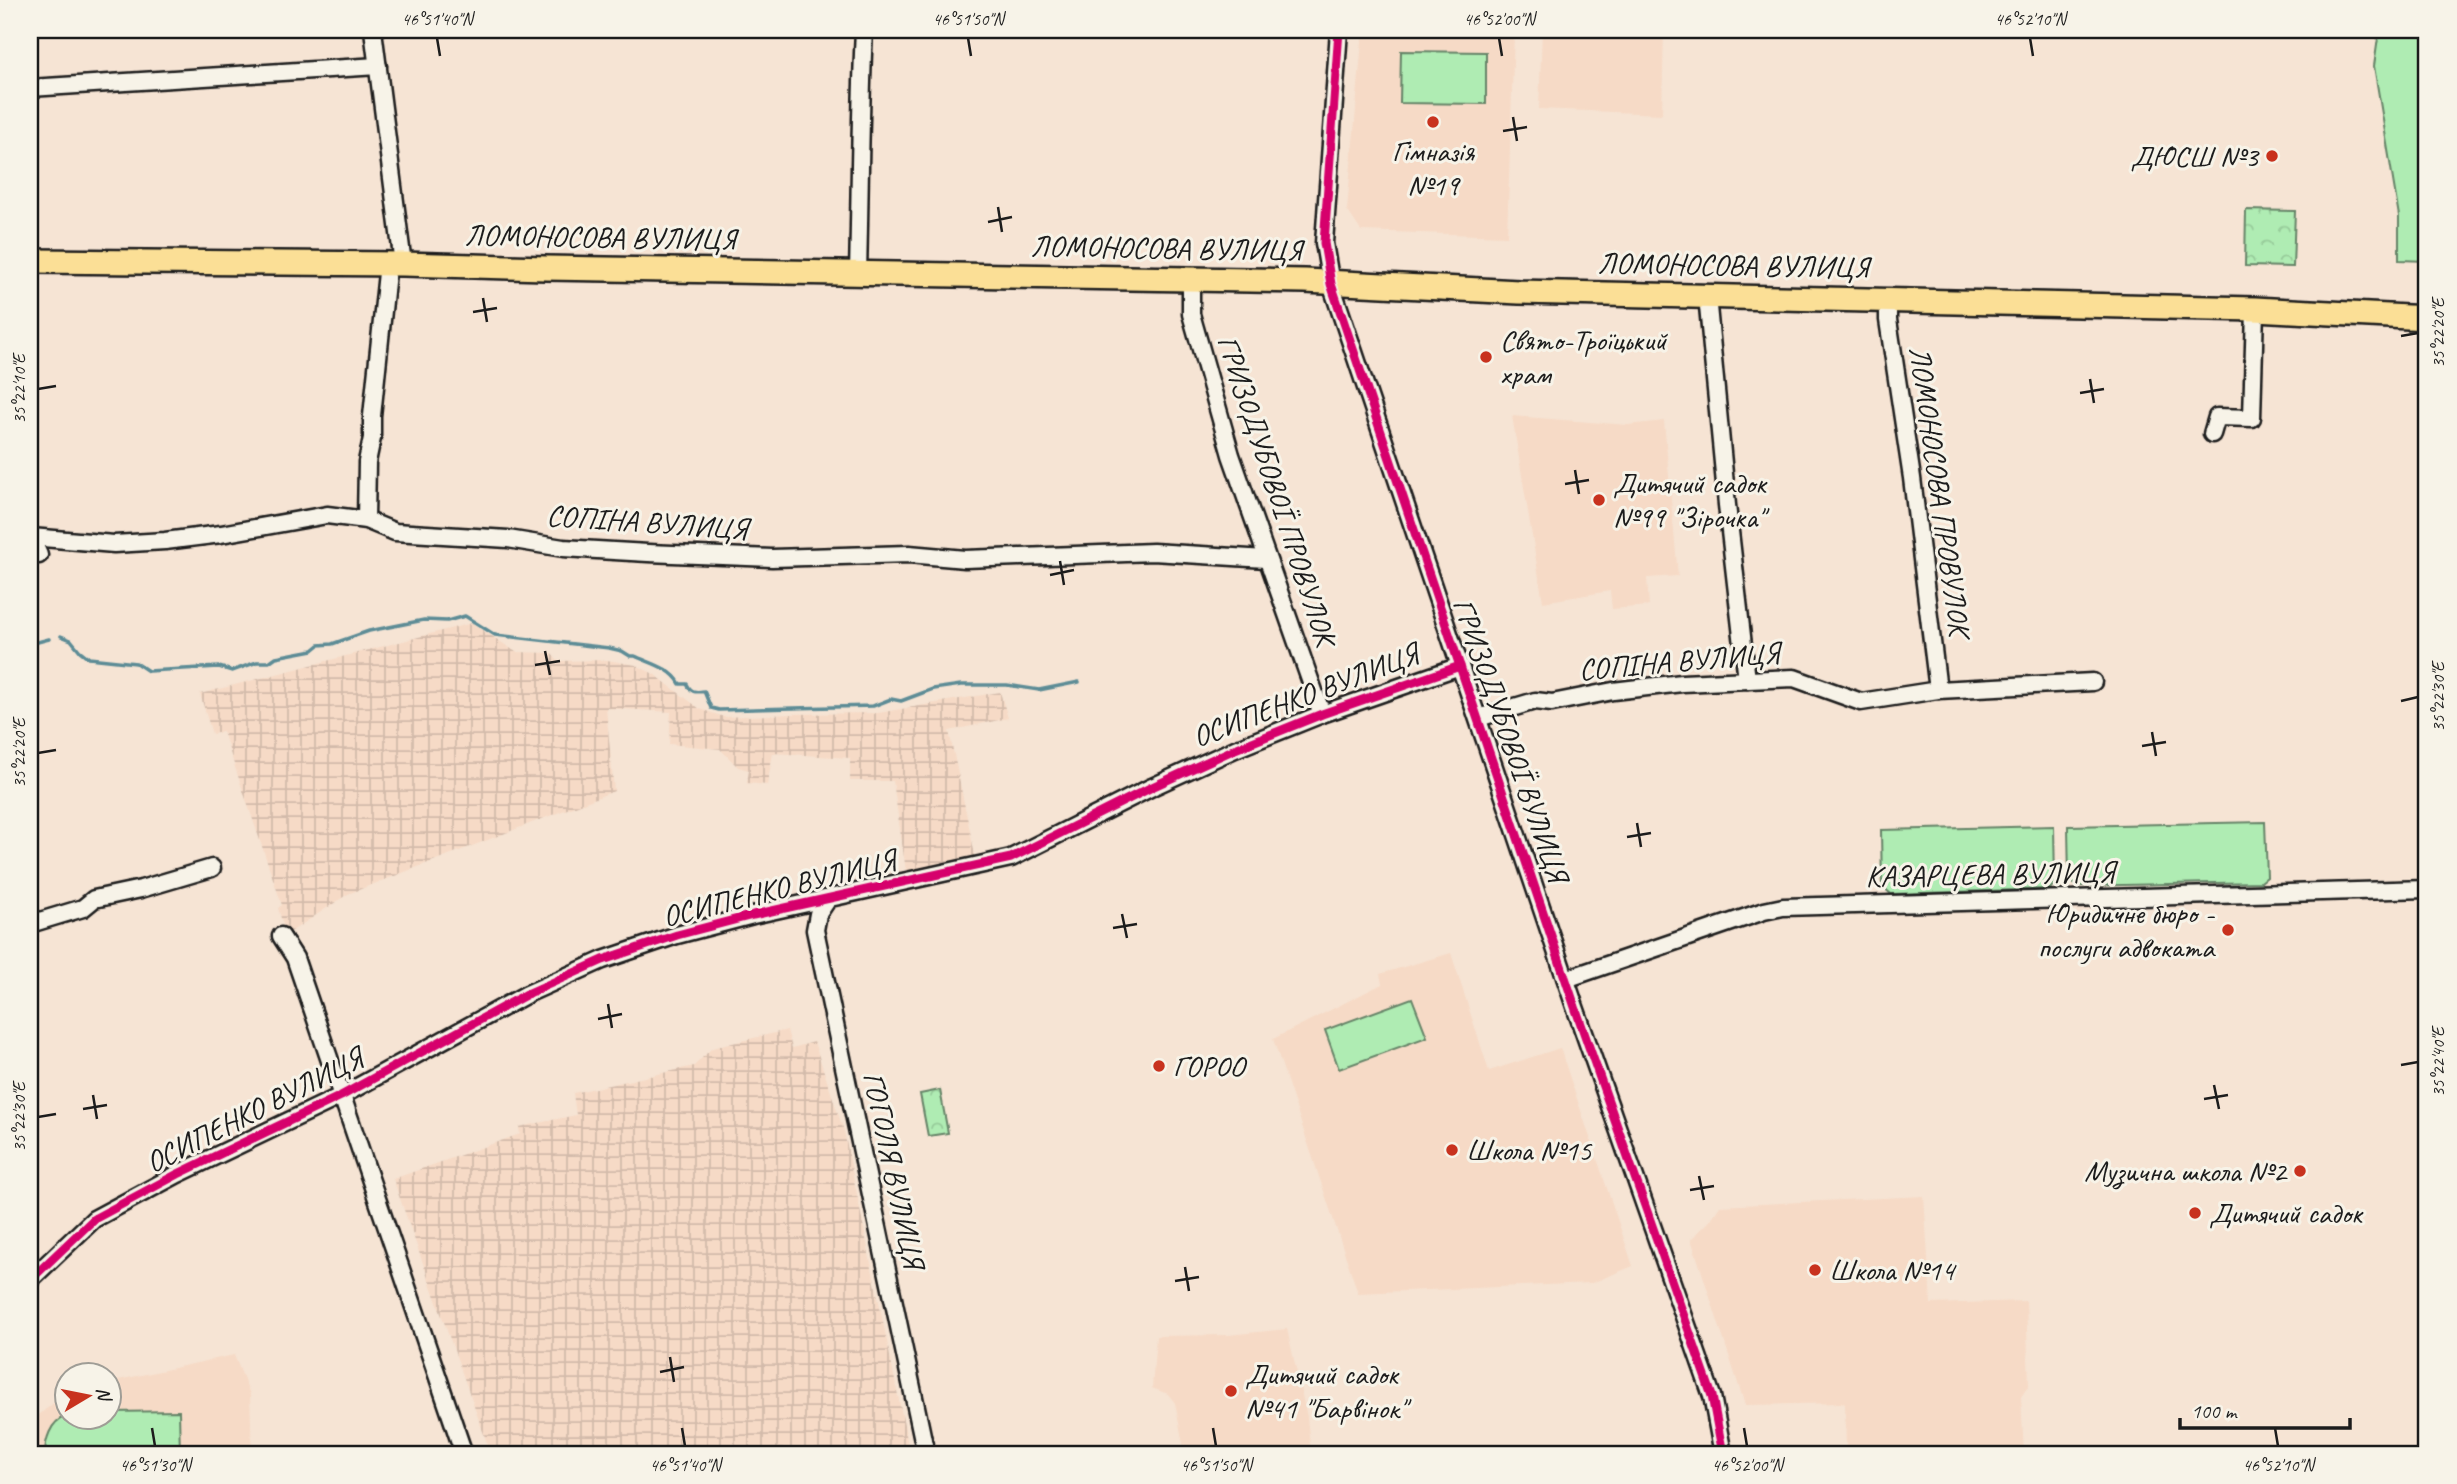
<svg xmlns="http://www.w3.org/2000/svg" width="2457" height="1484" font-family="Caveat,sans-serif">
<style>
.built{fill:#f6dac6}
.industrial{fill:url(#industrial-grid)}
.green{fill:#afecb3;stroke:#668468;stroke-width:2}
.park{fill:url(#park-crowns);stroke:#668468;stroke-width:2}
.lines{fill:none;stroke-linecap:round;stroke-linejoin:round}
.stream{stroke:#5d8c96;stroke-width:3.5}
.minor-casing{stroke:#1c1c1c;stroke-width:21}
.highway-casing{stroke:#1c1c1c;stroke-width:28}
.minor{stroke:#f7f3e8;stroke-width:16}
.highway{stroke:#fbdf96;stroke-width:23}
.cycleway-casing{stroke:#f7f3e8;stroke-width:13}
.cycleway{stroke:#d6006c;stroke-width:9}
.ticks{fill:none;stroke:#1c1c1c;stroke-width:2.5}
.poi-dot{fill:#c8321e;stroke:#f7f3e8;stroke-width:2.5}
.labels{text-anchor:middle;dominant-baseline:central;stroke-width:6;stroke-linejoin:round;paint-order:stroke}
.poi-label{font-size:30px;fill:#1c1c1c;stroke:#f7f3e8;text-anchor:start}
.street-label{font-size:30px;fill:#1c1c1c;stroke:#f7f3e8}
.neatline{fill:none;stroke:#1c1c1c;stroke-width:2.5}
.ticks-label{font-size:18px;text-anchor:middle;fill:#1c1c1c}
</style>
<defs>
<pattern id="industrial-grid" width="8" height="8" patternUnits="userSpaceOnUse" patternTransform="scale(1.75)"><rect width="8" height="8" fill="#f6dac6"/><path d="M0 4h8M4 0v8" fill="none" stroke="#d2baaa"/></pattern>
<pattern id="park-crowns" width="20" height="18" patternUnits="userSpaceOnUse" patternTransform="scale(1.75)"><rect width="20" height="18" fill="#afecb3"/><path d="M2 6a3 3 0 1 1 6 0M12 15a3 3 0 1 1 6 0" fill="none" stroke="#96ca99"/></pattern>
</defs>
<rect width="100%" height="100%" fill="#f6e4d4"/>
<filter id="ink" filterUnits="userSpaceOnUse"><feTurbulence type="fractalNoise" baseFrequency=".0143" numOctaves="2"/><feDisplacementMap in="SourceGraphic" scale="14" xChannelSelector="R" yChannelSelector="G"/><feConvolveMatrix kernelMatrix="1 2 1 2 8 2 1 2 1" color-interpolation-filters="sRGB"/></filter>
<g filter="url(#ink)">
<g class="built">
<polygon points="1363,30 1465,30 1514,33 1507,236 1361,231 1347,210"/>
<polygon points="1542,30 1664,30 1662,114 1539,109"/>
<polygon points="1512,416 1628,425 1664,421 1678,576 1647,578 1649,606 1612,609 1610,591 1543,602"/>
<polygon points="1451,953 1489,1071 1560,1048 1633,1266 1592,1283 1358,1293 1273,1039 1382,984 1380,974"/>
<polygon points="1924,1196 1931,1304 2026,1301 2029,1385 2021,1397 2024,1454 1846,1454 1845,1403 1745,1405 1691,1239 1709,1222 1720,1206"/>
<polygon points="1287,1329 1307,1417 1311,1454 1185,1454 1175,1403 1168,1394 1152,1388 1156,1336 1228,1335"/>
<polygon points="234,1355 250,1394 252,1454 30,1454 30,1422 66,1393 66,1418 108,1418 109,1382"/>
</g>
<g class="industrial">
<polygon points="472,623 516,652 551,653 558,661 607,660 636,665 654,674 700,709 724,717 792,714 878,713 1000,692 1008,718 949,731 975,855 906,871 893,781 850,781 850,758 773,753 767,785 747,783 749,770 738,767 720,749 669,744 671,712 606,708 614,791 348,894 286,935 278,908 282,905 223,732 212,734 200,694"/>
<polygon points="787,1030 792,1048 814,1042 844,1131 910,1454 491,1454 393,1179 520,1134 519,1127 576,1115 573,1093 694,1066 712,1048"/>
</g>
<g class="green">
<polygon points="2385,30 2427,30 2427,261 2399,260 2399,216 2374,66 2378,38"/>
<polygon points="1401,51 1486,52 1486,104 1400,103"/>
<polygon points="2265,822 2267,877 2261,882 2077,886 2069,880 2068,826"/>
<polygon points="2054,826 2055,883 2050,889 1891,894 1882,886 1881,830"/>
<polygon points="1412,998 1427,1037 1339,1069 1325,1030"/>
<path d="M179,1411L180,1454H45C45,1442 50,1421 65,1417C73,1415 97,1418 108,1418L109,1412Z"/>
</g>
<g class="park">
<polygon points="2246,210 2295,211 2293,267 2245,266"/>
<polygon points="940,1090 948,1133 928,1136 920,1094"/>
</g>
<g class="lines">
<g class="stream">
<path d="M61,636L71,640L80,651L89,658L136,663L148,671L219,667L232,671L257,662H269L276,657L313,650L319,645L332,644L369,631L424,620L447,621L465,616L495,635L609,648L622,651L630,656H635C650,663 672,668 680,684H687C691,692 695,693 704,691L711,708L719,710L873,706L891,699L901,701L933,689L961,685H1007L1039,690L1079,682"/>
<polyline points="30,644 49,639"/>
</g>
<defs>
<g id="minor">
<polyline points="373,30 403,264"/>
<polyline points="1339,30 1324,243 1331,284 1575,1007 1712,1396 1723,1454"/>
<polyline points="30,88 378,66"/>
<path d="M858,274C860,192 860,111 864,30"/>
<polyline points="1191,280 1191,314 1231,455 1322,714"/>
<polyline points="1707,296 1727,505 1747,680"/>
<polyline points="1888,300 1888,320 1912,478 1938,690"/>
<polyline points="2212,434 2217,417 2252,418 2255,309"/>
<polyline points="366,520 367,462 372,438 372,416 388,263"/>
<polyline points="30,535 39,555"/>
<polyline points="31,537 114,544 165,541 221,534 327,515 366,520 395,532 508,539 563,548 648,553 772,558 909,554 965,559 1153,552 1266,559"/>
<polyline points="1478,718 1535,701 1552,703 1613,691 1682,683 1794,678 1861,702 1938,690 2093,682"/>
<polyline points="828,899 818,914 815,930 926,1454"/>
<polyline points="30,924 83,908 94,899 141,889 212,868"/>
<polyline points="281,936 295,958 464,1454"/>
<polyline points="1566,979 1764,911 1783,907 2427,889"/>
<polyline points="30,1280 94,1219 178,1174 341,1096 527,994 603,960 677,935 753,915 1011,858 1152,787 1235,749 1322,714 1460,666"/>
</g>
<polyline id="highway" points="30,261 403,264 546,268 1305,281 1519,292 2255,309 2427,318"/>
</defs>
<use href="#minor" class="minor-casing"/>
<use href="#highway" class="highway-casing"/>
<use href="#minor" class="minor"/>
<use href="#highway" class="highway"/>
<defs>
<g id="cycleway">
<polyline points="1339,30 1324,243 1331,284 1575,1007 1712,1396 1723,1454"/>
<polyline points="30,1280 94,1219 178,1174 341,1096 527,994 603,960 677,935 753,915 1011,858 1152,787 1235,749 1322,714 1460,666"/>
</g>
</defs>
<use href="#cycleway" class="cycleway-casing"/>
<use href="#cycleway" class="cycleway"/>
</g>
</g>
<path class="ticks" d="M437,38L440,56M968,38L971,56M1499,38L1502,56M2030,38L2033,56M1513,117L1517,141M1503,131L1527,127M998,207L1002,232M988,222L1012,217M483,298L487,322M473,312L497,308M2401,336L2418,333M2090,379L2094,403M38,389L56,386M2080,393L2104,389M1575,470L1579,494M1565,484L1589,480M1060,561L1064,585M1050,575L1074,570M545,651L550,675M535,665L560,661M2401,701L2418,697M2152,732L2156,756M2142,746L2166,742M38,753L56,750M1637,823L1641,847M1627,837L1651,833M1122,914L1127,938M1113,928L1137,924M608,1004L612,1028M598,1019L622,1014M2401,1065L2418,1062M2214,1085L2219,1109M93,1095L97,1119M2204,1099L2228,1095M83,1109L107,1105M38,1117L56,1114M1699,1176L1704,1200M1690,1190L1714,1186M1185,1267L1189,1291M1175,1281L1199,1277M670,1357L674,1382M660,1372L684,1367M152,1428L155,1446M682,1428L685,1446M1213,1428L1216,1446M1744,1428L1747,1446M2275,1428L2278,1446"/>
<g class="poi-dot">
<circle cx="1433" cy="122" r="7"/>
<circle cx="2272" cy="156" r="7"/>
<circle cx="1486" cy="357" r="7"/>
<circle cx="1599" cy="500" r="7"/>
<circle cx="2228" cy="930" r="7"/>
<circle cx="1159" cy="1066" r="7"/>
<circle cx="1452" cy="1150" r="7"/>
<circle cx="2300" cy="1171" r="7"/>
<circle cx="2195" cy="1213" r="7"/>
<circle cx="1815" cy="1270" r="7"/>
<circle cx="1231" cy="1391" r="7"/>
</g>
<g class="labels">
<g class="poi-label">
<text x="1433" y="151" text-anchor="middle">Гімназія<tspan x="1433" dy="34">№19</tspan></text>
<text x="2258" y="156" text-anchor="end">ДЮСШ №3</text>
<text x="1500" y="340">Свято-Троїцький<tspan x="1500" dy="34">храм</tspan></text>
<text x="1613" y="483">Дитячий садок<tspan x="1613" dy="34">№99 "Зірочка"</tspan></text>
<text x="2214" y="913" text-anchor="end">Юридичне бюро -<tspan x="2214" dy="34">послуги адвоката</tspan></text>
<text x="1173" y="1066">ГОРОО</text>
<text x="1466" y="1150">Школа №15</text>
<text x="2286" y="1171" text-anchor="end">Музична школа №2</text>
<text x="2209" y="1213">Дитячий садок</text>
<text x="1829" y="1270">Школа №14</text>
<text x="1245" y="1374">Дитячий садок<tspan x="1245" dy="34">№41 "Барвінок"</tspan></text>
</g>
<g class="street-label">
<text transform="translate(600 237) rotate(1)">ЛОМОНОСОВА ВУЛИЦЯ</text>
<text transform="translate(1166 248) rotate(1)">ЛОМОНОСОВА ВУЛИЦЯ</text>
<text transform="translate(1733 265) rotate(1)">ЛОМОНОСОВА ВУЛИЦЯ</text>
<text transform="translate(1277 490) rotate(72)">ГРИЗОДУБОВОЇ ПРОВУЛОК</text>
<text transform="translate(1940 491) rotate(82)">ЛОМОНОСОВА ПРОВУЛОК</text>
<text transform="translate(647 522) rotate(4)">СОПІНА ВУЛИЦЯ</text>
<text transform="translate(1679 661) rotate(-5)">СОПІНА ВУЛИЦЯ</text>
<text transform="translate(1305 695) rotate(-21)">ОСИПЕНКО ВУЛИЦЯ</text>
<text transform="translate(1511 740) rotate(71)">ГРИЗОДУБОВОЇ ВУЛИЦЯ</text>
<text transform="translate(1990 874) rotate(-1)">КАЗАРЦЕВА ВУЛИЦЯ</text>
<text transform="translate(779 888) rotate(-14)">ОСИПЕНКО ВУЛИЦЯ</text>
<text transform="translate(254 1110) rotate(-27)">ОСИПЕНКО ВУЛИЦЯ</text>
<text transform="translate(894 1170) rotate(78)">ГОГОЛЯ ВУЛИЦЯ</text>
</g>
</g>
<rect width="2457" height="1484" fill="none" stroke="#f7f3e8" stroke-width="77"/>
<g transform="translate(88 1396) rotate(80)"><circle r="33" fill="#f7f3e8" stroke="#9f9d96" stroke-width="2"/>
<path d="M0-5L12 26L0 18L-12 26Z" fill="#c8321e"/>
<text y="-10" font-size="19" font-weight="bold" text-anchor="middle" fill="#1c1c1c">N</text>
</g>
<path d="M2180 1418v10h170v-10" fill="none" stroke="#1c1c1c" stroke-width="3.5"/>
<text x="2191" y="1418" font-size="21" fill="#1c1c1c" stroke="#f7f3e8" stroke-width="5" paint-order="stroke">100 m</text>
<rect x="38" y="38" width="2380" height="1408" class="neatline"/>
<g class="ticks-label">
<text x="437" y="25">46°51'40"N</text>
<text x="968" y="25">46°51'50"N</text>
<text x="1499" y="25">46°52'00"N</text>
<text x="2030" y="25">46°52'10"N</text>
<text transform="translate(2438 333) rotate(-90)" y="6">35°22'20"E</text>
<text transform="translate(19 389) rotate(-90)" y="6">35°22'10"E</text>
<text transform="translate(2438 697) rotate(-90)" y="6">35°22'30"E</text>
<text transform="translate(19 753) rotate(-90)" y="6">35°22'20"E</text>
<text transform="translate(2438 1062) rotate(-90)" y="6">35°22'40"E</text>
<text transform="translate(19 1117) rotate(-90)" y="6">35°22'30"E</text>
<text x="155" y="1471">46°51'30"N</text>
<text x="685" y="1471">46°51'40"N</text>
<text x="1216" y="1471">46°51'50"N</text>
<text x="1747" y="1471">46°52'00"N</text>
<text x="2278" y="1471">46°52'10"N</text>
</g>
</svg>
